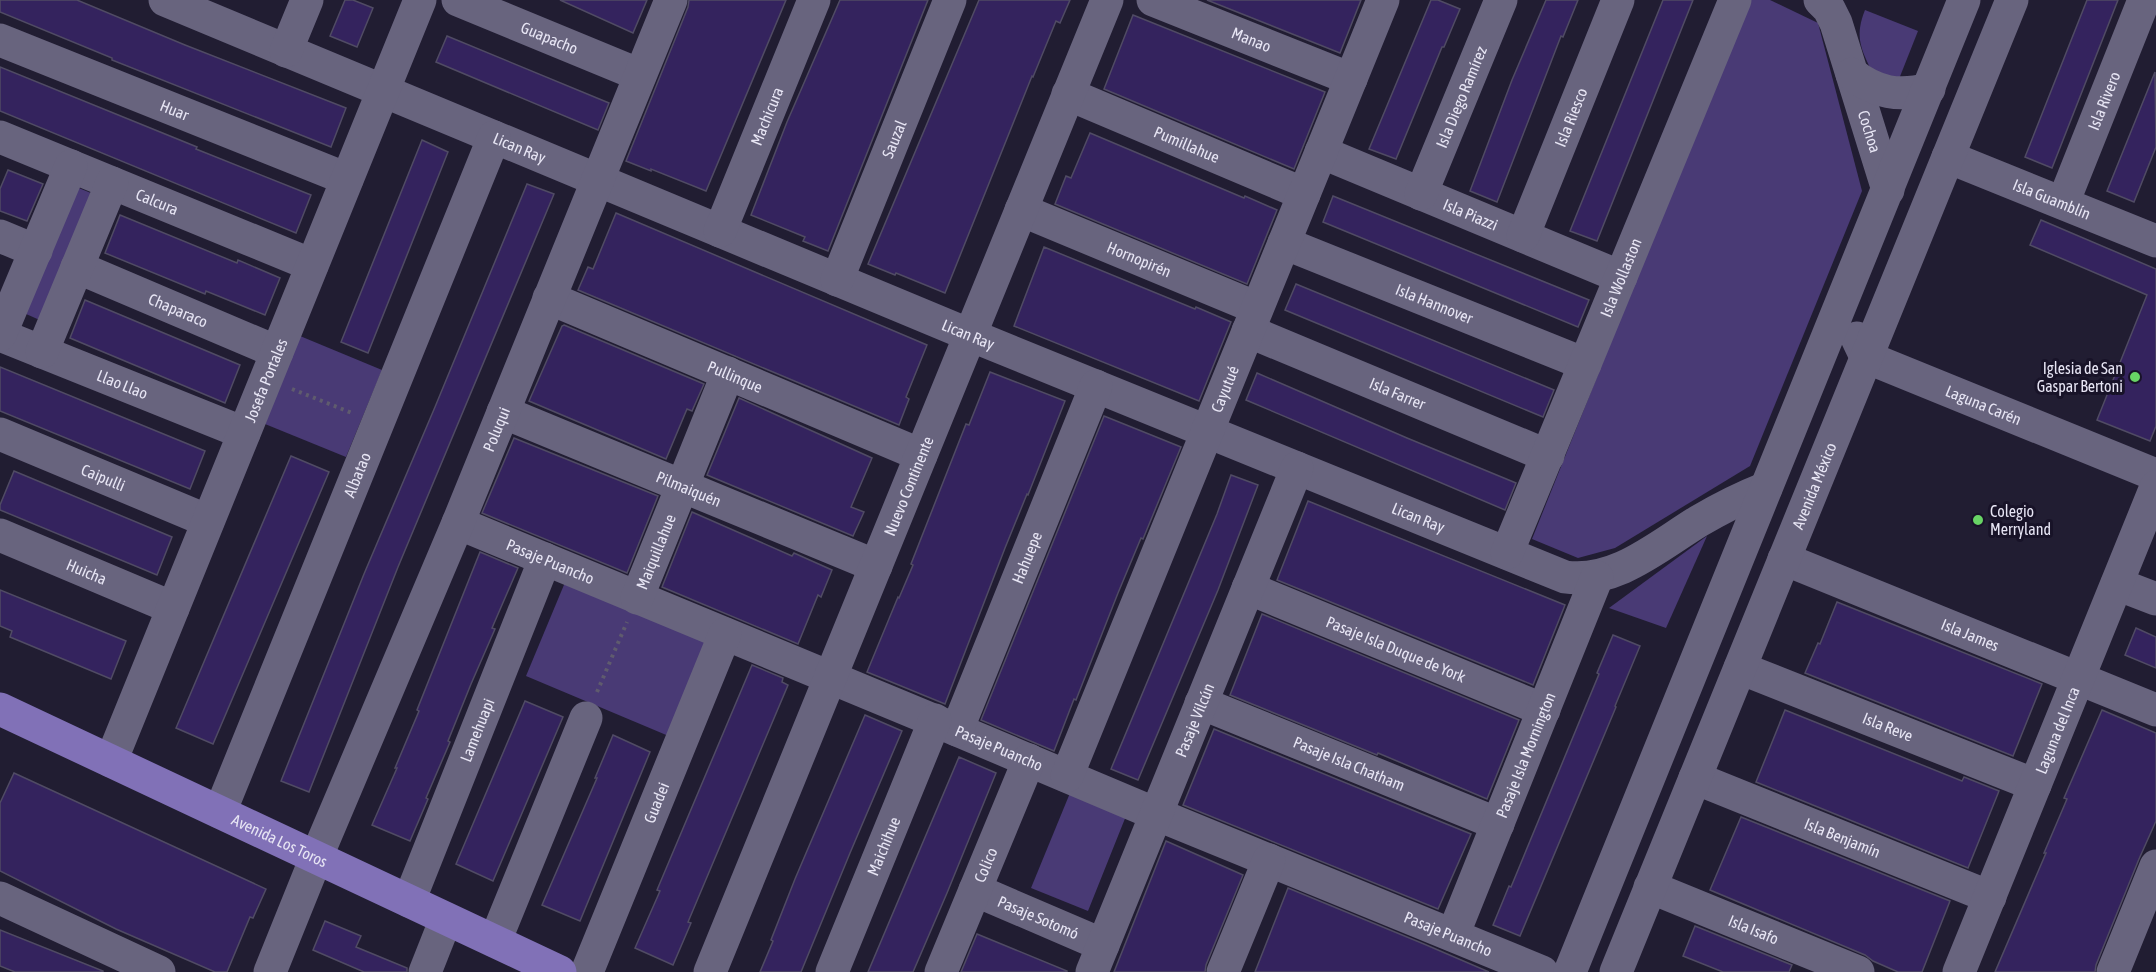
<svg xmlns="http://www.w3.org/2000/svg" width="2156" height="972" font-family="'Asap Condensed',sans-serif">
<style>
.green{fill:#493a75}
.building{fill:#34235e;stroke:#504b64;stroke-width:1.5}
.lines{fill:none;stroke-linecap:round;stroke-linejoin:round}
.path{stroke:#5f5b6e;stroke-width:4;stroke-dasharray:3 4.5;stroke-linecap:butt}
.minor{stroke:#68647e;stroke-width:33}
.major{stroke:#8171b7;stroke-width:33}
.poi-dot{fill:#68d465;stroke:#181328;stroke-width:2}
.labels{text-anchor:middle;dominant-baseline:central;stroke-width:6;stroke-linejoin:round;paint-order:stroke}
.street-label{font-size:16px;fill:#e7e5f4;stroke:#181328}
.poi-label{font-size:16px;fill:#e7e5f4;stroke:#181328;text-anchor:end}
</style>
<rect width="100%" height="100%" fill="#211d32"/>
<g class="green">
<polygon points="1748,0 1770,0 1818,23 1862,191 1750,466 1615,548 1578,558 1532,539"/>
<path d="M1865,10L1918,31L1899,79L1871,70C1860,47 1855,35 1865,10Z"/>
<polygon points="69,184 103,198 51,325 17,310"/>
<polygon points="300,336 382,370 346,457 265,424"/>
<polygon points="1707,536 1666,628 1609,608"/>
<polygon points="566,580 712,641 671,737 526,676"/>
<polygon points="1070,793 1126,816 1088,911 1031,888"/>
</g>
<g class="building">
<polygon points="0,0 77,0 185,45 346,108 331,147 112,60 112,58 0,12"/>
<polygon points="345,0 353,0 373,8 357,47 330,36"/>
<polygon points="560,0 647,0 633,33"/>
<polygon points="689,0 786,0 706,191 651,169 651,171 626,161 688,7"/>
<polygon points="840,0 928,0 828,251 803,241 805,237 751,215 787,122"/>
<polygon points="979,0 1070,0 1060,23 1056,21 1033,77 1032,76 945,293 896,273 895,275 868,264"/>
<polygon points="1207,0 1361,0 1340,53"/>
<polygon points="1431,0 1438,0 1460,9 1444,47 1442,47 1396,159 1369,149"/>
<polygon points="1546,0 1578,0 1563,37 1561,36 1497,202 1470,191 1512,80"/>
<polygon points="1663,0 1693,0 1597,241 1570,231"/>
<polygon points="2087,0 2118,0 2052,168 2025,157"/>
<polygon points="1133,15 1325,92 1294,169 1104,89"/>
<polygon points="447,36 609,103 598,130 436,62"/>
<polygon points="0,67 197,147 196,149 311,195 296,233 0,111"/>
<polygon points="2155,72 2156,147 2134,202 2107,191"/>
<polygon points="1090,133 1244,198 1245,196 1277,210 1247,284 1055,204 1066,176 1071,178"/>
<polygon points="422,140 448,152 368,353 341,342"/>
<polygon points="8,170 43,184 27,221 0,211 0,189"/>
<polygon points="527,184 554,194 398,567 309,792 281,781 364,574 435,407"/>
<polygon points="1333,196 1589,300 1578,327 1323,222"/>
<polygon points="616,213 927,345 906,397 909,399 899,425 578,290 588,267 593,269"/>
<polygon points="120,215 237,263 238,260 280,278 265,315 206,291 205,294 105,253"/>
<polygon points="2041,220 2156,269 2156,426 2150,441 2097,420 2147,295 2030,245"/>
<polygon points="1044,247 1195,309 1196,307 1231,322 1199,401 1014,326"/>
<polygon points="1296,284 1554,390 1543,417 1285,310"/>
<polygon points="85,300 240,365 225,403 70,338"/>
<polygon points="564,325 704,384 692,411 687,409 666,459 529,401 562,326"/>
<polygon points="0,367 205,451 190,489 0,411"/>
<polygon points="990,372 1065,401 1028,495 1027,494 1005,548 945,704 867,672 898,597 899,598 913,565 911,564 966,424 969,425"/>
<polygon points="1257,373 1407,438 1516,483 1505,510 1246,400"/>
<polygon points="739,398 872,458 851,507 864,512 853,536 707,475"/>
<polygon points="1104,416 1181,447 1143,539 1141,538 1118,593 1076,700 1074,699 1054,751 981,720"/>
<polygon points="514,438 658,496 627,573 482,513"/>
<polygon points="291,456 329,472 213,744 176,728"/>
<polygon points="14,471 172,537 157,575 0,510 0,505"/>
<polygon points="1231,475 1258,485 1218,590 1138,780 1111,769 1217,514"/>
<polygon points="1308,501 1565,605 1533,685 1277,580"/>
<polygon points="692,512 792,556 794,553 832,570 821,597 818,595 798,644 662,587"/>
<polygon points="480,552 518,568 492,628 495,629 471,684 448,741 450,742 426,798 428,799 410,841 372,825 397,768 395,768 419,711 417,710"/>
<polygon points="0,590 126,641 111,679 10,637 12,631 0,626"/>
<polygon points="1837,602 2042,684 2013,756 1805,673 1818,643 1820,644"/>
<polygon points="1262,614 1519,720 1487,799 1378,753 1377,755 1230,695"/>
<polygon points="2136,628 2156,637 2156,668 2125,655"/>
<polygon points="1613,635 1640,646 1615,706 1616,707 1520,936 1493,925 1509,886 1511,887 1599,674 1597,673"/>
<polygon points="752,665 783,678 782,682 788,685 688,922 691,923 673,965 635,948 660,891 657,890"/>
<polygon points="525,701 563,717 493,881 456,864"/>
<polygon points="1785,710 1962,781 1964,777 1999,791 1968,868 1756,782"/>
<polygon points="2102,710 2156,733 2156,821 2139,859 2096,965 2095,972 1995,972 2046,853 2044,853 2067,799 2064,798"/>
<polygon points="865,715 902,731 850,853 801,972 760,972 773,941 771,940 795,879"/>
<polygon points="1214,729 1471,834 1438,909 1183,805"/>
<polygon points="613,735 650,752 580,921 542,905 597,778 595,778"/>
<polygon points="959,757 996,773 947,893 913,972 868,972"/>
<polygon points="14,773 266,889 253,918 250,917 227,972 215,972 116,929 0,871 0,803"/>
<polygon points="1741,817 1950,901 1922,972 1898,972 1873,961 1865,955 1710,890"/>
<polygon points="1166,841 1243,875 1206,965 1205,972 1114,972"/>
<polygon points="1288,888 1424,944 1489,972 1255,972"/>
<polygon points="325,921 361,936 356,947 407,968 407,972 364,972 313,950"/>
<polygon points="1695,926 1792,965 1789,972 1723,972 1683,956"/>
<polygon points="0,930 103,971 103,972 15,972 0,966"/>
<polygon points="977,934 1067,971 1067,972 961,972"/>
</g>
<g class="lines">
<g class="path">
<polyline points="292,389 352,413"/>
<polyline points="597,692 627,622"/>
</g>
<g class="minor">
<path id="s1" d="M165,0L970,335L1565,577C1616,584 1658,546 1699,521C1721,508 1743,497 1766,488"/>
<path id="s2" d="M458,0L640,75"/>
<path id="s3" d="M1153,0L1351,79"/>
<path id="s4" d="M1820,0L1829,9L1836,23L1888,190"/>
<path id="s5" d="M0,40L347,179"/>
<polyline points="286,51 307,0"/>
<path d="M1852,74C1876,93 1899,97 1929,89"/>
<path id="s6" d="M1068,94L1304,194"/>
<path id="s7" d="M0,137L312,265"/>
<path id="s8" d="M1321,152L1621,277"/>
<path id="s9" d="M1948,157L2156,241"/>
<path id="s10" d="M1421,194L1501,0"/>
<path id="s11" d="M2063,203L2144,0"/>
<path id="s12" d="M1021,210L1257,308"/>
<path id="s13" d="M720,231L814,0"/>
<polyline points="0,236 36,251"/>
<path id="s14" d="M1523,236L1618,0"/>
<path id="s15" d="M1284,243L1585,364"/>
<path id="s16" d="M77,267L277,352"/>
<path id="s17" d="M837,280L950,0"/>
<path id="s18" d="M549,298L921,455"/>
<path id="s19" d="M1248,331L1548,456"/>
<path id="s20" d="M0,335L244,433"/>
<polyline points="0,335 71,166"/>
<path id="s21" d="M1857,338L1866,357L2156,475"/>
<polyline points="42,352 112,183"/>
<path id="s22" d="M503,412L876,566"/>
<path id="s23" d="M0,434L208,521"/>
<path id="s24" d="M458,523L957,730L1156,814L1542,972"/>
<path id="s25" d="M0,535L173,608"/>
<path id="s26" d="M1507,553L1735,0"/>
<path id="s27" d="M1784,559L2156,710"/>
<polyline points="2117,584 2156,599"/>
<path id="s28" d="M1248,588L1544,710"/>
<path id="s29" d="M637,598L728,373"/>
<path id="s30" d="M1740,668L2035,785"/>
<path id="s31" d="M1201,703L1498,824"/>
<path id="s32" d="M957,730L1096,386"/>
<path id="s33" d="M111,761L420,0"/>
<path id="s34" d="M1067,776L1383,0"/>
<path id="s35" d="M1695,778L1990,897"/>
<path id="s36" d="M220,812L494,137"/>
<path id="s37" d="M1650,887L1858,972"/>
<path id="s38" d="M975,890L1103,945"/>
<polyline points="0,898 159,972"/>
<path id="s39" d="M409,901L545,559"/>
<path id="s40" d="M1453,935L1597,577"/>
<polyline points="495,941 586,718"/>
<path id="s41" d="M270,972L316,858L458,523L671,0"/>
<polyline points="425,972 446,919"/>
<path id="s42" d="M587,972L725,634"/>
<path id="s43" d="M710,972L1107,0"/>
<path id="s44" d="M832,972L935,720"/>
<path id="s45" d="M941,972L1029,760"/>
<path id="s46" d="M1092,972L1297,468"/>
<polyline points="1223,972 1269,860"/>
<polyline points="1570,972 1964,0"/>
<path id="s47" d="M1616,972L2012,0"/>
<path id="s48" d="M1959,972L2156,487"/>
<polyline points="2113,972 2156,866"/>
</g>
<path class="major" id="s49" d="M0,709L560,972"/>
</g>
<g class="poi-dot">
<circle cx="2135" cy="377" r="6"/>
<circle cx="1978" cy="520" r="6"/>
</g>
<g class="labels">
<g class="street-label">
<text stroke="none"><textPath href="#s2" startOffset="99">Guapacho</textPath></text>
<text stroke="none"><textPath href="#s3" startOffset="106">Manao</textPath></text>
<text stroke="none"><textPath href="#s10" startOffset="105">Isla Diego Ramírez</textPath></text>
<text stroke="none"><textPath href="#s11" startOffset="110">Isla Rivero</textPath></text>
<text stroke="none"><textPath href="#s5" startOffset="188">Huar</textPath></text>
<text stroke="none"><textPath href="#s13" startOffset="124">Machicura</textPath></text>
<text stroke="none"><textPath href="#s14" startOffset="128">Isla Riesco</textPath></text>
<text stroke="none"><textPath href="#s4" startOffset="142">Cochoa</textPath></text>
<text stroke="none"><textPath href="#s17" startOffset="152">Sauzal</textPath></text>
<text stroke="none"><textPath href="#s6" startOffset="129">Pumillahue</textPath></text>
<text stroke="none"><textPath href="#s1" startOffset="384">Lican Ray</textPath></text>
<text stroke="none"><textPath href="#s9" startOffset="112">Isla Guamblín</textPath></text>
<text stroke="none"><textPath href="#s7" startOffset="170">Calcura</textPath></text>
<text stroke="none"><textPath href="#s8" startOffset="162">Isla Piazzi</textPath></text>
<text stroke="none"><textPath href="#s12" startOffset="128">Hornopirén</textPath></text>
<text stroke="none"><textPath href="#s26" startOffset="298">Isla Wollaston</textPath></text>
<text stroke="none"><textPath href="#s15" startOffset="162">Isla Hannover</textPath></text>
<text stroke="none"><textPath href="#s16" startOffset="110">Chaparaco</textPath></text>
<text stroke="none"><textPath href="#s1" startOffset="870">Lican Ray</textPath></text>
<text stroke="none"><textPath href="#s18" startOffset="202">Pullinque</textPath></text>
<text stroke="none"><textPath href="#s33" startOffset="411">Josefa Portales</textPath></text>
<text stroke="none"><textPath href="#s20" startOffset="132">Llao Llao</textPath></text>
<text stroke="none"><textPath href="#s34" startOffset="418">Cayutué</textPath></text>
<text stroke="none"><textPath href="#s19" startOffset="162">Isla Farrer</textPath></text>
<text stroke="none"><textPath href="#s21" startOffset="148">Laguna Carén</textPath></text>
<text stroke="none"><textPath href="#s41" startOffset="588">Poluqui</textPath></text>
<text stroke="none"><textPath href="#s36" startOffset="364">Albatao</textPath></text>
<text stroke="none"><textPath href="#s23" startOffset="112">Caipulli</textPath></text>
<text stroke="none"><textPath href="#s43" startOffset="525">Nuevo Continente</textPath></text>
<text stroke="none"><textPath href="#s47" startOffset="525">Avenida México</textPath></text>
<text stroke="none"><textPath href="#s22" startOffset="201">Pilmaiquén</textPath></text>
<text stroke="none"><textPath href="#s1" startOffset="1356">Lican Ray</textPath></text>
<text stroke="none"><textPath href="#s29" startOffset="50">Maiquillahue</textPath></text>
<text stroke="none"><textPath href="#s32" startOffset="186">Hahuepe</textPath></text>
<text stroke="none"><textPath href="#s24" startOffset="100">Pasaje Puancho</textPath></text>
<text stroke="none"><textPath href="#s25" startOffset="94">Huicha</textPath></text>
<text stroke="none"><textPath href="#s27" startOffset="201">Isla James</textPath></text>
<text stroke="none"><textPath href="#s28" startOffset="160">Pasaje Isla Duque de York</textPath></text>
<text stroke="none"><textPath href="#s46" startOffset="272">Pasaje Vilcún</textPath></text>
<text stroke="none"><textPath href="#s30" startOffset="159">Isla Reve</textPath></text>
<text stroke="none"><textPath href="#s39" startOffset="184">Lamehuapi</textPath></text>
<text stroke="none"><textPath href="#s48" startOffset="261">Laguna del Inca</textPath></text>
<text stroke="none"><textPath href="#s24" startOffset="586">Pasaje Puancho</textPath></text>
<text stroke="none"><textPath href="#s40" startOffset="194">Pasaje Isla Mornington</textPath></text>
<text stroke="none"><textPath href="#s31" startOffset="160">Pasaje Isla Chatham</textPath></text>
<text stroke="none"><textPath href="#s42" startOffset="183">Guadei</textPath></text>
<text stroke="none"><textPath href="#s35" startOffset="159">Isla Benjamín</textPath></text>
<text stroke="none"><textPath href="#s49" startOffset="309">Avenida Los Toros</textPath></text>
<text stroke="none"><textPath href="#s44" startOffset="136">Maichihue</textPath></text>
<text stroke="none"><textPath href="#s45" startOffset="116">Colico</textPath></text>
<text stroke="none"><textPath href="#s38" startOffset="69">Pasaje Sotomó</textPath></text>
<text stroke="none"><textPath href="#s37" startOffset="112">Isla Isafo</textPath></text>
<text stroke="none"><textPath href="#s24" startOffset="1072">Pasaje Puancho</textPath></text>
</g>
<g class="poi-label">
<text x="2123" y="368">Iglesia de San<tspan x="2123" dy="18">Gaspar Bertoni</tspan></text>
<text x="1990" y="511" text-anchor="start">Colegio<tspan x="1990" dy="18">Merryland</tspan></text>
</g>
</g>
</svg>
